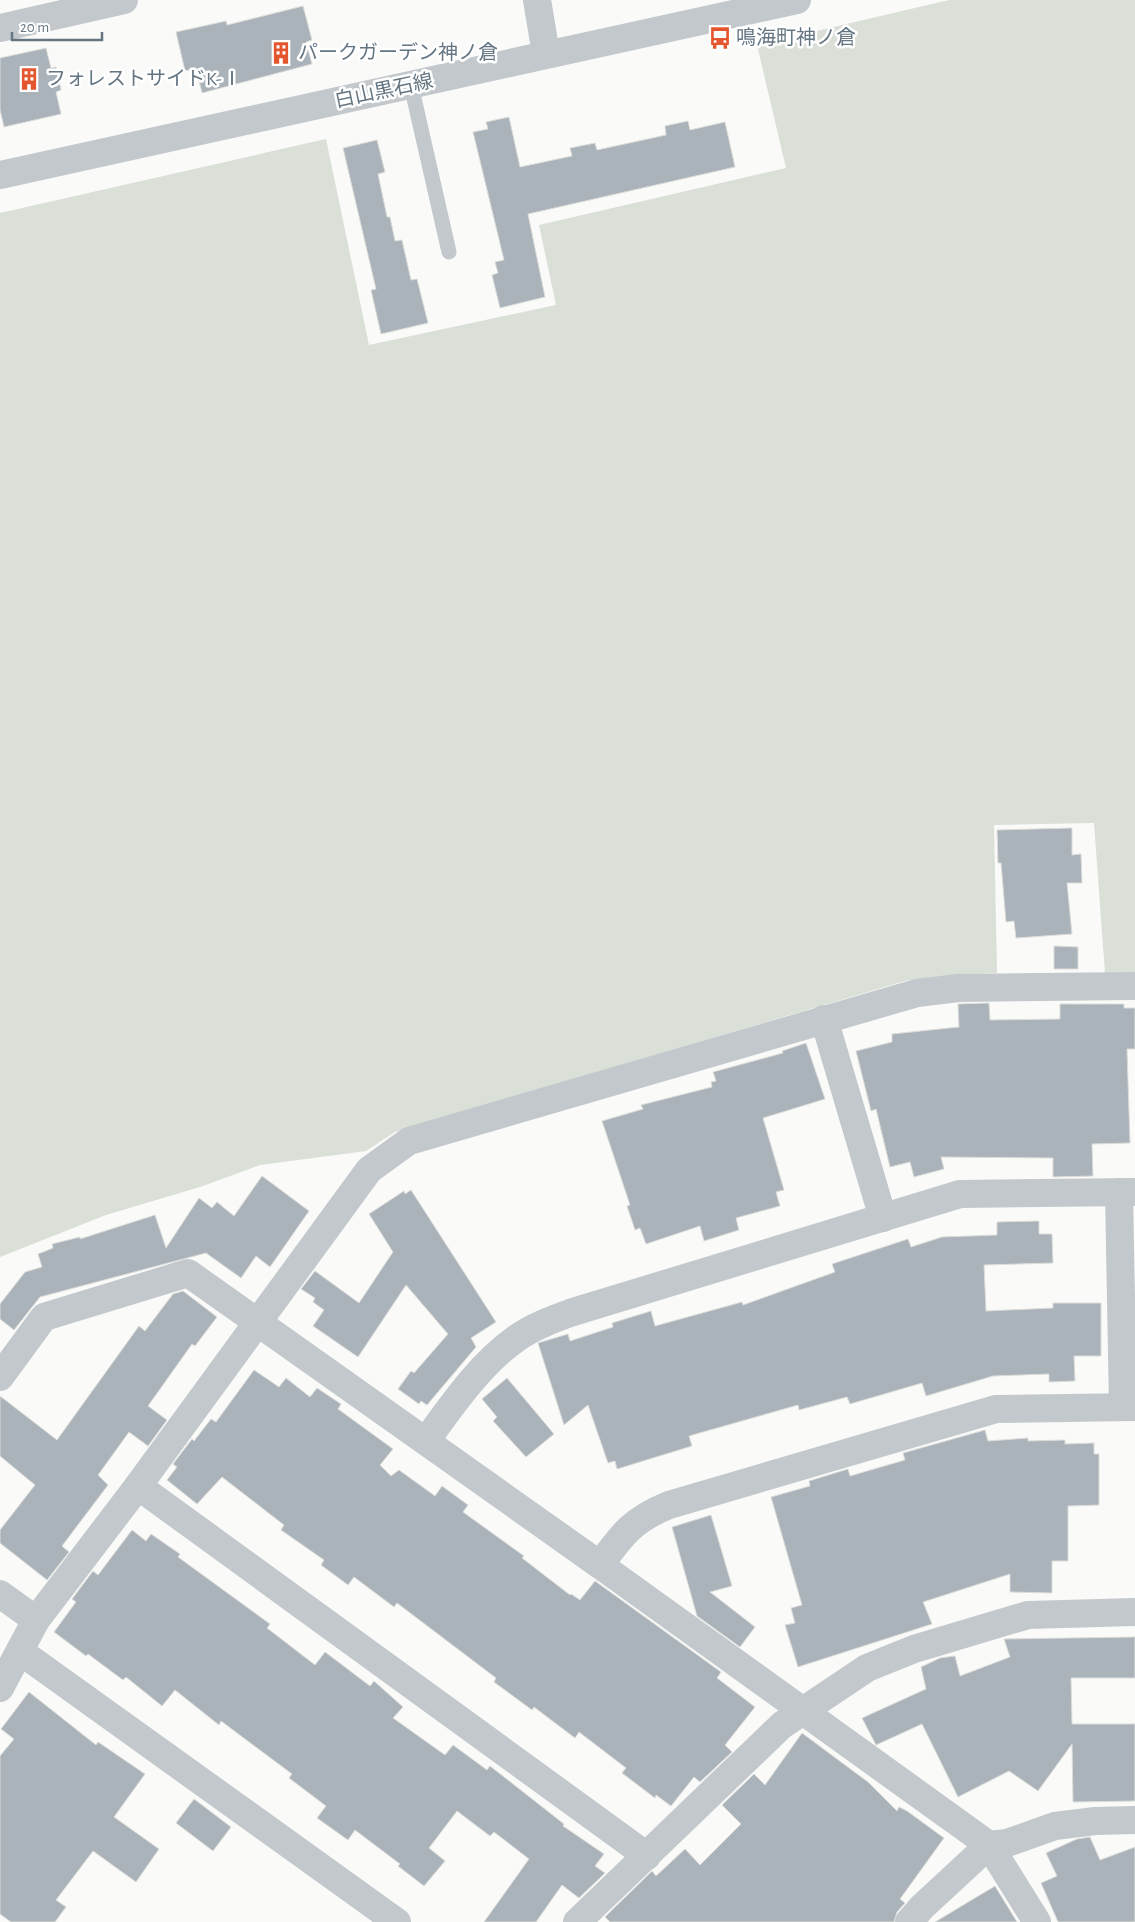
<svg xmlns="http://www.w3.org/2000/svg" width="1135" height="1922" font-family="'Alegreya Sans','Noto Sans JP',sans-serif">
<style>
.green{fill:#dadfd7}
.building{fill:#aab3b9;stroke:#dcdcda}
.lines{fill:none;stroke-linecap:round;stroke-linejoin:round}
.service{stroke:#c3c8cc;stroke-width:15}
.minor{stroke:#c3c8cc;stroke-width:28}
.tertiary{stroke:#c3c8cc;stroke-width:28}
.labels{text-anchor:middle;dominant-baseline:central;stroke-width:5;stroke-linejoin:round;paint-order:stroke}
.poi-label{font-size:20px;fill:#657683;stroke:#fff;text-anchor:start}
.street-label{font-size:20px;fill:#657683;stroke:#fff}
</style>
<rect width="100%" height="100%" fill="#fafaf8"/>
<polygon class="green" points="949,0 1135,0 1135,972 1105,973 1094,823 994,825 997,973 951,975 905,981 395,1132 366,1151 260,1165 200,1187 106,1215 0,1257 0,213 326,139 369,345 556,305 539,225 786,168 757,45"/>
<g class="building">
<polygon points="303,6 312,40 306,42 312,64 202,93 196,68 185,71 176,32 226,21 227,25"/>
<polygon points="46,48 51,68 56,67 61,90 56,92 61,114 4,127 0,110 0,58"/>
<polygon points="509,117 520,167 572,156 570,148 595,143 597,150 666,135 665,126 688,121 690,130 725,122 735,167 528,214 545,297 500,308 492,275 498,273 495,262 504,260 473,132 488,129 486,122"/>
<polygon points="377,140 385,172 378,174 387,217 390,217 395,241 402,240 411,280 417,279 428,323 381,334 371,290 376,289 343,148"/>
<polygon points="1072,828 1072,855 1081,854 1082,883 1067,883 1072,934 1016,938 1014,921 1006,922 1001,863 998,863 997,830"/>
<polygon points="1054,946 1078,947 1078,969 1054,969"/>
<polygon points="989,1003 990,1020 1060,1019 1060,1004 1124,1004 1124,1008 1135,1008 1135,1049 1127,1049 1130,1143 1092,1144 1093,1176 1053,1177 1053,1158 941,1157 944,1169 914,1177 910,1162 890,1167 876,1109 871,1111 856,1051 892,1042 892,1034 959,1027 958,1004"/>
<polygon points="806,1043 825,1099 763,1118 784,1190 776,1192 780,1206 736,1218 739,1230 704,1241 700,1226 646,1244 640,1228 635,1230 627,1206 630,1205 602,1121 643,1109 641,1105 712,1087 711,1082 716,1081 713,1072 783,1053 782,1051"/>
<polygon points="262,1176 309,1211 270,1267 256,1256 241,1278 206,1253 40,1297 14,1330 0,1319 0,1304 25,1272 42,1267 38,1254 53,1248 52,1244 80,1237 80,1239 155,1215 166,1248 199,1198 212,1208 217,1202 234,1216"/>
<polygon points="411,1190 496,1322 471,1338 476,1347 427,1405 421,1401 419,1404 398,1389 411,1371 414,1373 448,1334 406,1285 358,1357 313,1326 324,1310 313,1302 315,1298 301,1289 315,1271 359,1303 393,1252 369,1214 404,1191 405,1194"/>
<polygon points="1039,1221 1039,1234 1052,1234 1053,1263 984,1265 986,1311 1053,1308 1053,1303 1101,1303 1101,1356 1074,1356 1075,1381 1049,1382 1049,1374 993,1376 926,1396 922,1383 850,1404 847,1397 799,1410 798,1405 689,1436 692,1446 617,1469 615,1461 608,1463 588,1405 564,1425 538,1343 568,1334 570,1341 613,1327 612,1323 651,1311 655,1326 742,1302 743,1305 835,1272 832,1264 908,1239 911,1247 942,1237 997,1235 997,1222"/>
<polygon points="183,1291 217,1317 195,1346 192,1344 148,1406 167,1420 148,1446 129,1432 98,1475 108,1485 62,1546 69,1552 47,1580 0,1543 0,1530 35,1485 0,1456 0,1396 57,1440 139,1326 145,1331 173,1294"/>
<polygon points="254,1370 279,1387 286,1378 310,1397 317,1388 341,1404 338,1409 393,1449 380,1465 391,1476 399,1470 435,1496 442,1486 468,1505 463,1512 524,1556 522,1558 570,1595 571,1594 580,1600 595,1581 721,1672 717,1678 755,1707 725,1745 732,1752 700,1782 694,1777 671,1806 656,1795 655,1798 622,1773 626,1768 579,1732 575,1738 534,1707 532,1710 494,1682 496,1678 397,1603 394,1607 354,1577 348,1585 321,1565 324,1560 281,1530 284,1525 222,1477 197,1504 167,1480 177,1467 173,1464 192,1439 194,1441 211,1419 216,1422"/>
<polygon points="507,1378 554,1434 526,1457 493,1421 497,1417 482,1399"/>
<polygon points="985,1430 988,1441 1028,1438 1028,1441 1065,1440 1065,1444 1094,1443 1094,1454 1099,1454 1099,1505 1068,1506 1068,1561 1052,1561 1052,1593 1010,1592 1010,1574 923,1602 932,1624 798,1667 785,1625 795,1623 791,1608 802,1605 771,1497 810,1486 809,1481 848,1469 850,1476 905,1460 903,1453"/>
<polygon points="711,1515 732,1586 710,1592 755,1627 740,1647 697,1616 672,1527"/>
<polygon points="132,1530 146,1541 151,1534 180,1554 178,1557 270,1624 267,1628 315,1665 325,1652 370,1686 374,1681 403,1707 393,1718 445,1755 453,1745 487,1770 490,1766 564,1824 563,1826 604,1854 595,1866 605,1873 579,1898 562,1885 536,1922 484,1922 529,1859 494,1832 490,1836 457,1811 429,1848 445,1861 424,1886 398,1866 400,1864 355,1830 348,1840 317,1818 326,1806 289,1778 292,1774 221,1721 219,1725 175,1690 162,1706 126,1677 123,1680 88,1654 86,1656 54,1632 76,1602 72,1599 93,1571 98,1575"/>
<polygon points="1135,1637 1135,1678 1071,1678 1072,1724 1135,1724 1135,1801 1073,1802 1072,1744 1038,1791 1009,1771 958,1797 922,1724 876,1745 862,1718 926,1689 921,1667 940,1658 955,1656 960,1676 1010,1657 1004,1639"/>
<polygon points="29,1692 96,1745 98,1742 145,1774 114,1817 159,1849 136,1882 93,1851 56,1900 66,1907 55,1922 11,1922 0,1914 0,1756 14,1739 1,1729"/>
<polygon points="802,1733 868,1782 897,1811 899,1807 907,1811 944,1838 900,1899 905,1903 897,1912 894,1922 610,1922 605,1917 652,1871 656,1876 685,1849 700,1865 741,1824 722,1805 754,1774 765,1785"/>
<polygon points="194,1799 231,1827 213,1851 176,1823"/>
<polygon points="1090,1837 1100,1860 1135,1847 1135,1922 1058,1922 1041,1883 1057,1876 1046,1853 1077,1839"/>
<polygon points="995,1886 1017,1922 935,1922"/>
</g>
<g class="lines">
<polyline class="service" points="411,85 449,252"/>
<g class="minor">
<polyline points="537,0 546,54"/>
<polyline points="0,28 124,0"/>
<polyline points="824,1019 883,1218"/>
<polyline points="1119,1192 1123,1407"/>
<path d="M0,1377L44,1317L188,1273L600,1565C622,1534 634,1519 669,1505L996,1409L1135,1407"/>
<path d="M426,1441C452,1405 480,1364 517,1338C534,1326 554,1319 573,1312L960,1194L1135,1192"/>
<polyline points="138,1486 647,1856"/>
<polyline points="600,1565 989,1845 1037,1922"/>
<polyline points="0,1594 36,1620"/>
<polyline points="21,1652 397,1922"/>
<polyline points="0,1688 36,1620 138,1486 369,1170 409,1141 917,993 958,988 1135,986"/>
<polyline points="577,1922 782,1725 867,1668 914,1649 1028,1615 1135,1612"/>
<polyline points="909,1922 922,1907 989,1845 1007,1843 1055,1826 1095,1821 1135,1820"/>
</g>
<polyline class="tertiary" points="0,175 797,0"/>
</g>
<defs>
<symbol id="bus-bare" viewBox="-9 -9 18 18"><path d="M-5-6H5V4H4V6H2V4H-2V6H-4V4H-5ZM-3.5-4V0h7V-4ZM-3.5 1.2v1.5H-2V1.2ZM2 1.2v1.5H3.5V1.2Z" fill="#e4572e" stroke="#fff" stroke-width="2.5" paint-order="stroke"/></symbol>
<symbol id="building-bare" viewBox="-9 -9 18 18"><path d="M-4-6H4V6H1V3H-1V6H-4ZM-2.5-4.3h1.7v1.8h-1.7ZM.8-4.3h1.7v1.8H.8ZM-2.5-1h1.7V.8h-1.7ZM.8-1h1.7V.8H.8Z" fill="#e4572e" stroke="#fff" stroke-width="2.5" paint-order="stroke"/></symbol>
</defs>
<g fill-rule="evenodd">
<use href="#bus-bare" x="704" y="22" width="32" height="32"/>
<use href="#building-bare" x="265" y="37" width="32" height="32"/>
<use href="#building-bare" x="13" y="63" width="32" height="32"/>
</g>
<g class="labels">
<g class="poi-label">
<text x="736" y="38">鳴海町神ノ倉</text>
<text x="298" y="53">パークガーデン神ノ倉</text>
<text x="46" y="79">フォレストサイドK-Ⅰ</text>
</g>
<g class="street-label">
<text transform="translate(384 91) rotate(-12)">白山黒石線</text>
</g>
</g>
<path d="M12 32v8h90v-8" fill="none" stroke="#657683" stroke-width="2.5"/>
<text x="20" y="32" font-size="15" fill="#657683" stroke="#ffffff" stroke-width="4" paint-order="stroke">20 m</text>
</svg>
